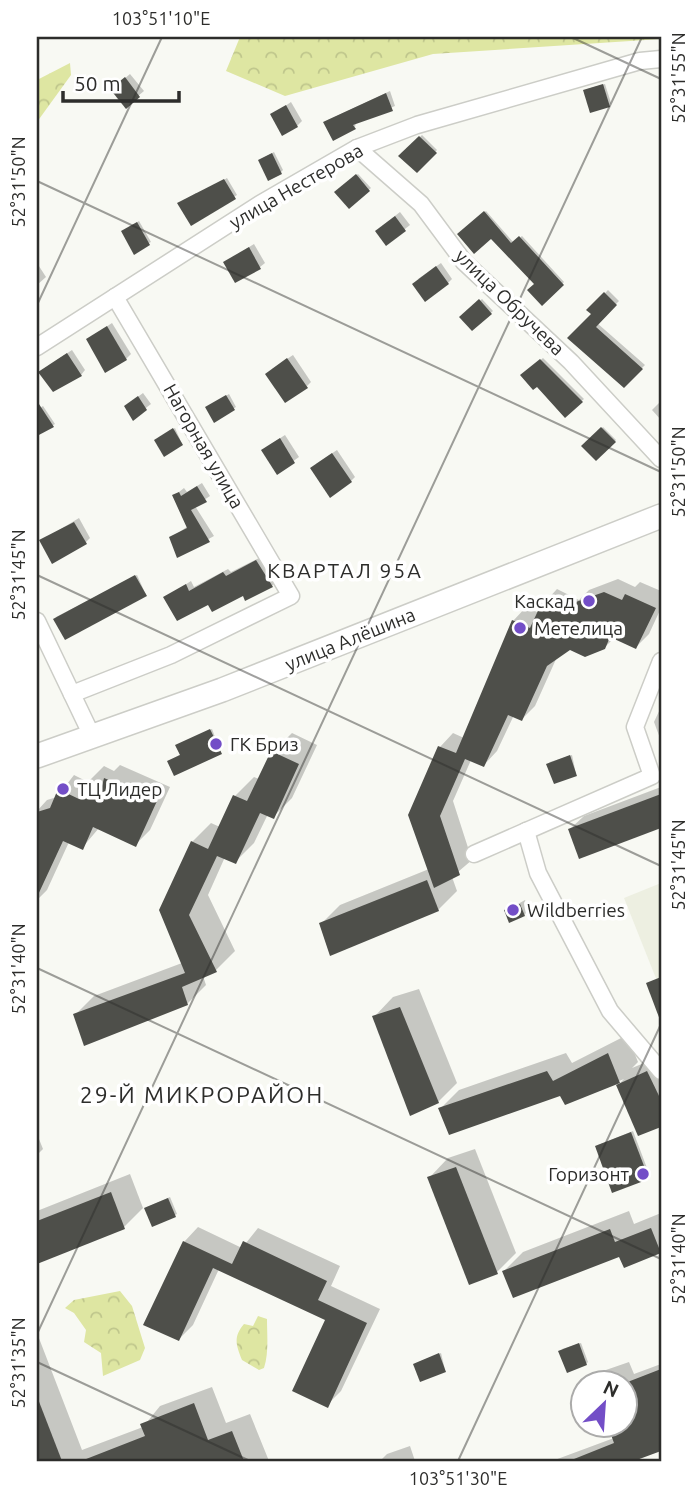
<svg xmlns="http://www.w3.org/2000/svg" width="698" height="1498" font-family="Ubuntu,sans-serif">
<style>
.built{fill:#edefe1}
.forest{fill:url(#forest-crowns)}
.shadow{fill:#0003}
.building{fill:#4e4f4a}
.lines{fill:none;stroke-linecap:round;stroke-linejoin:round}
.street-casing{stroke:#cccdc7;stroke-width:19}
.secondary-casing{stroke:#cccdc7;stroke-width:26}
.street{stroke:#fff;stroke-width:16}
.secondary{stroke:#fff;stroke-width:23}
.ticks{fill:none;stroke:#2d2d2b;stroke-width:2;stroke-opacity:0.45}
.poi-dot{fill:#734ec7;stroke:#fff;stroke-width:2.5}
.labels{text-anchor:middle;dominant-baseline:central;stroke-width:7;stroke-linejoin:round;paint-order:stroke}
.street-label{font-size:19px;fill:#2d2d2b;stroke:#fff}
.poi-label{font-size:19px;fill:#2d2d2b;stroke:#fff;text-anchor:start}
.neighbourhood-label{font-size:21px;letter-spacing:2px;fill:#2d2d2b;stroke:#fff}
.quarter-label{font-size:23px;letter-spacing:2px;fill:#2d2d2b;stroke:#fff}
.neatline{fill:none;stroke:#2d2d2b;stroke-width:2.5}
.ticks-label{font-size:18px;text-anchor:middle;fill:#2d2d2b}
</style>
<defs>
<pattern id="forest-crowns" width="20" height="18" patternUnits="userSpaceOnUse" patternTransform="scale(1.75)"><rect width="20" height="18" fill="#dee6a2"/><path d="M2 6a3 3 0 1 1 6 0M12 15a3 3 0 1 1 6 0" fill="none" stroke="#bfc68c"/></pattern>
</defs>
<rect width="100%" height="100%" fill="#f8f9f3"/>
<polygon class="built" points="661,883 661,991 624,898"/>
<g class="forest">
<polygon points="240,37 661,37 661,39 433,54 285,96 226,71"/>
<polygon points="70,63 71,75 37,122 37,80"/>
<polygon points="120,1291 132,1306 145,1348 140,1360 103,1376 101,1353 84,1342 86,1330 74,1313 65,1308 74,1300"/>
<path d="M258,1316L267,1319C267,1334 269,1353 264,1368L259,1370L242,1360C236,1345 233,1337 244,1324L253,1326Z"/>
</g>
<g class="shadow">
<polygon points="130,74 144,91 126,106 117,85"/>
<polygon points="605,84 611,103 609,105 587,89"/>
<polygon points="390,91 395,106 356,122 355,127 328,120"/>
<polygon points="291,102 302,121 297,126 272,115"/>
<polygon points="422,135 437,150 417,171 401,156"/>
<polygon points="274,152 283,170 281,172 262,159"/>
<polygon points="358,174 371,188 349,206 336,192"/>
<polygon points="227,178 237,195 191,223 181,202 196,193 198,196"/>
<polygon points="486,211 514,243 522,236 564,282 542,303 536,284 491,237 459,234"/>
<polygon points="400,212 410,225 386,244 382,226"/>
<polygon points="139,221 151,242 149,243 125,230"/>
<polygon points="254,244 265,263 260,267 225,262"/>
<polygon points="37,263 46,277 37,285"/>
<polygon points="441,263 452,279 448,283 418,279"/>
<polygon points="608,290 619,301 597,323 645,365 624,386 570,338 593,314 589,310"/>
<polygon points="482,299 493,311 472,329 462,317"/>
<polygon points="112,323 131,354 126,359 88,339"/>
<polygon points="72,350 85,370 81,375 45,368"/>
<polygon points="293,355 311,382 307,386 272,369"/>
<polygon points="543,358 584,399 565,415 537,385 523,375"/>
<polygon points="143,393 151,404 133,418 131,402"/>
<polygon points="229,394 236,407 214,420 209,406"/>
<polygon points="661,401 661,420 652,410"/>
<polygon points="43,406 55,424 37,434 37,410"/>
<polygon points="603,427 616,440 596,459 584,446"/>
<polygon points="175,428 182,444 158,439"/>
<polygon points="285,435 299,457 278,472 268,446"/>
<polygon points="337,450 355,477 351,481 316,464"/>
<polygon points="202,483 210,496 195,506 214,536 178,556 171,538 188,526 174,496 184,488 187,492"/>
<polygon points="79,518 90,538 86,542 41,541"/>
<polygon points="261,557 276,581 272,586 209,602 166,597 191,581 194,587 228,569 231,572"/>
<polygon points="137,575 146,595 55,619 56,617"/>
<polygon points="618,579 635,587 640,582 661,591 661,608 649,634 636,647 615,637 604,648 570,648 557,657 535,706 522,719 514,715 497,751 484,765 471,760 453,801 472,860 452,877 457,891 438,910 321,924 340,905 429,869 440,747 453,733 464,738 513,621 526,607 539,613 544,603 557,589 579,600 589,590"/>
<polygon points="661,707 661,741 654,722"/>
<polygon points="212,729 221,753 169,761 181,754 179,744"/>
<polygon points="292,733 317,745 292,798 273,817 268,814 254,843 235,862 225,857 208,895 235,951 216,970 203,976 206,985 187,1004 75,1015 94,996 182,963 192,842 211,823 220,827 235,796 254,777 259,779 273,752"/>
<polygon points="572,755 576,774 548,764 550,762"/>
<polygon points="120,765 170,787 150,830 135,845 99,828 82,848 69,842 47,890 37,900 37,811 47,800 57,797 74,775 88,782 104,766 114,771"/>
<polygon points="661,787 661,826 580,857 570,829 584,816"/>
<polygon points="525,900 529,910 524,915 506,911"/>
<polygon points="419,989 457,1083 438,1102 374,1017 393,997"/>
<polygon points="627,1035 638,1062 632,1068 661,1056 661,1125 639,1134 618,1085 624,1079 566,1103 560,1093 440,1109 459,1090 566,1053 572,1063"/>
<polygon points="633,1131 650,1176 648,1178 598,1145"/>
<polygon points="37,1134 43,1149 37,1155"/>
<polygon points="475,1149 516,1253 497,1272 429,1178 448,1158"/>
<polygon points="130,1174 143,1208 124,1227 37,1262 37,1211"/>
<polygon points="170,1197 177,1214 153,1225 147,1207"/>
<polygon points="629,1211 634,1224 661,1213 661,1251 625,1265 620,1255 504,1271 523,1252"/>
<polygon points="198,1227 242,1248 258,1228 340,1266 331,1286 380,1309 341,1391 327,1405 327,1319 219,1269 193,1325 179,1339 184,1242"/>
<polygon points="37,1333 82,1450 143,1427 160,1406 212,1387 226,1423 250,1414 269,1461 37,1461"/>
<polygon points="581,1343 588,1362 586,1364 562,1349"/>
<polygon points="441,1353 445,1370 416,1363"/>
<polygon points="629,1362 634,1374 661,1364 661,1450 632,1461 552,1461 614,1438 624,1424 624,1382 593,1381 603,1371"/>
<polygon points="410,1446 415,1461 380,1461 387,1454"/>
</g>
<g class="building">
<polygon points="125,77 140,97 126,109 110,89"/>
<polygon points="603,84 610,107 590,113 583,90"/>
<polygon points="386,93 393,111 353,125 356,129 333,141 323,122"/>
<polygon points="286,105 298,127 282,136 270,114"/>
<polygon points="419,136 437,153 417,173 398,156"/>
<polygon points="272,153 282,174 268,181 258,160"/>
<polygon points="356,174 370,191 349,209 334,192"/>
<polygon points="224,179 236,199 191,226 177,203"/>
<polygon points="484,211 511,243 519,236 564,285 542,306 527,290 534,284 491,239 474,254 457,234"/>
<polygon points="395,216 406,231 386,246 375,231"/>
<polygon points="137,222 150,245 134,255 121,231"/>
<polygon points="249,247 261,269 235,283 223,262"/>
<polygon points="436,266 449,284 425,302 412,284"/>
<polygon points="604,292 617,305 596,327 643,369 624,388 567,338 591,314 586,310"/>
<polygon points="479,299 492,314 472,331 459,317"/>
<polygon points="107,326 127,360 105,373 86,339"/>
<polygon points="67,353 82,376 53,392 38,372"/>
<polygon points="287,358 308,388 285,403 265,374"/>
<polygon points="540,359 583,402 565,418 537,387 533,390 520,375"/>
<polygon points="226,395 235,410 214,423 205,407"/>
<polygon points="138,396 147,410 133,421 124,406"/>
<polygon points="37,401 54,427 37,436"/>
<polygon points="601,427 616,442 596,461 581,446"/>
<polygon points="173,428 183,445 164,457 154,440"/>
<polygon points="280,438 295,463 277,475 261,450"/>
<polygon points="332,453 352,482 330,498 310,468"/>
<polygon points="197,486 207,502 191,510 210,542 177,558 169,537 187,528 172,495 179,492 181,496"/>
<polygon points="74,522 87,544 52,564 39,540"/>
<polygon points="256,560 273,587 245,601 243,596 212,612 208,605 177,621 163,597 186,584 189,591 223,572 226,576"/>
<polygon points="135,575 147,596 65,640 53,619"/>
<polygon points="604,592 622,600 625,594 656,608 636,649 610,637 605,649 585,657 570,650 547,666 522,721 508,715 484,767 465,759 440,816 460,875 434,888 408,815 438,746 456,753 512,620 530,628 542,602 568,614 573,603"/>
<polygon points="210,729 222,754 174,776 167,761 180,755 175,745"/>
<polygon points="271,751 299,764 274,819 260,813 236,864 217,856 189,915 217,972 182,987 188,1005 84,1046 73,1014 185,973 159,910 191,841 208,849 233,795 247,801"/>
<polygon points="570,755 577,776 554,784 546,764"/>
<polygon points="104,778 157,801 136,847 93,827 83,850 63,841 37,897 37,812 50,808 58,789 79,799 88,780 102,786"/>
<polygon points="661,794 661,828 579,859 568,829"/>
<polygon points="427,880 439,911 330,956 319,923"/>
<polygon points="520,904 525,916 509,923 504,910"/>
<polygon points="661,977 661,1019 660,1020 646,983"/>
<polygon points="400,1007 439,1103 410,1116 372,1016"/>
<polygon points="608,1053 620,1083 565,1105 560,1096 449,1135 438,1108 547,1071 553,1081"/>
<polygon points="647,1071 661,1100 661,1127 638,1136 616,1085"/>
<polygon points="631,1132 649,1179 612,1193 595,1146"/>
<polygon points="456,1167 498,1274 469,1285 427,1177"/>
<polygon points="111,1192 125,1229 37,1264 37,1221"/>
<polygon points="168,1198 176,1217 152,1227 144,1208"/>
<polygon points="651,1228 661,1253 624,1268 619,1257 513,1298 502,1271 610,1229 615,1242"/>
<polygon points="183,1241 232,1264 243,1241 327,1281 318,1300 367,1323 328,1408 292,1391 325,1320 213,1268 179,1341 143,1325"/>
<polygon points="579,1343 587,1365 567,1373 558,1351"/>
<polygon points="439,1353 446,1372 420,1382 413,1364"/>
<polygon points="661,1369 661,1451 634,1461 569,1461 614,1443 607,1424 625,1424 625,1383"/>
<polygon points="37,1399 38,1399 62,1461 37,1461"/>
<polygon points="194,1403 208,1440 232,1431 244,1461 81,1461 145,1436 140,1424"/>
</g>
<g class="lines">
<defs>
<g id="street">
<polyline points="357,148 421,204 464,262 571,362 661,459"/>
<polyline points="37,347 260,204 357,148 417,125 640,61 661,59"/>
<polyline points="37,621 92,736"/>
<polyline points="72,694 171,655 291,596 115,297"/>
<polyline points="526,831 538,873 610,1011 661,1071"/>
<polyline points="474,854 652,776 635,727 661,661"/>
</g>
<polyline id="secondary" points="37,756 222,690 661,516"/>
</defs>
<use href="#street" class="street-casing"/>
<use href="#secondary" class="secondary-casing"/>
<use href="#street" class="street"/>
<use href="#secondary" class="secondary"/>
</g>
<path class="ticks" d="M571,37L661,79M37,181L661,472M37,305L162,37M37,575L661,866M37,968L661,1259M37,1334L642,37M37,1362L250,1461M458,1461L661,1024"/>
<g class="poi-dot">
<circle cx="589" cy="601" r="7"/>
<circle cx="520" cy="628" r="7"/>
<circle cx="216" cy="744" r="7"/>
<circle cx="63" cy="789" r="7"/>
<circle cx="513" cy="910" r="7"/>
<circle cx="643" cy="1174" r="7"/>
</g>
<g class="labels">
<g class="street-label">
<text transform="translate(296 186) rotate(-30)">улица Нестерова</text>
<text transform="translate(510 302) rotate(44)">улица Обручева</text>
<text transform="translate(204 446) rotate(60)">Нагорная улица</text>
<text transform="translate(350 639) rotate(-22)">улица Алёшина</text>
</g>
<g class="poi-label">
<text x="575" y="601" text-anchor="end">Каскад</text>
<text x="534" y="628">Метелица</text>
<text x="230" y="744">ГК Бриз</text>
<text x="77" y="789">ТЦ Лидер</text>
<text x="527" y="910">Wildberries</text>
<text x="629" y="1174" text-anchor="end">Горизонт</text>
</g>
<g class="neighbourhood-label">
<text x="345" y="570">КВАРТАЛ 95А</text>
</g>
<g class="quarter-label">
<text x="202" y="1094">29-Й МИКРОРАЙОН</text>
</g>
</g>
<rect width="698" height="1498" fill="none" stroke="#ffffff" stroke-width="77"/>
<g transform="translate(604 1404) rotate(25)"><circle r="33" fill="#ffffff" stroke="#ababaa" stroke-width="2"/>
<path d="M0-5L12 26L0 18L-12 26Z" fill="#734ec7"/>
<text y="-10" font-size="19" font-weight="bold" text-anchor="middle" fill="#2d2d2b">N</text>
</g>
<path d="M63 91v10h116v-10" fill="none" stroke="#2d2d2b" stroke-width="3.5"/>
<text x="74" y="91" font-size="21" fill="#2d2d2b" stroke="#ffffff" stroke-width="5" paint-order="stroke">50 m</text>
<rect x="38" y="38" width="622" height="1422" class="neatline"/>
<g class="ticks-label">
<text x="161" y="25">103°51'10"E</text>
<text transform="translate(679 78) rotate(-90)" y="6">52°31'55"N</text>
<text transform="translate(19 182) rotate(-90)" y="6">52°31'50"N</text>
<text transform="translate(679 472) rotate(-90)" y="6">52°31'50"N</text>
<text transform="translate(19 575) rotate(-90)" y="6">52°31'45"N</text>
<text transform="translate(679 865) rotate(-90)" y="6">52°31'45"N</text>
<text transform="translate(19 969) rotate(-90)" y="6">52°31'40"N</text>
<text transform="translate(679 1259) rotate(-90)" y="6">52°31'40"N</text>
<text transform="translate(19 1363) rotate(-90)" y="6">52°31'35"N</text>
<text x="458" y="1485">103°51'30"E</text>
</g>
</svg>
